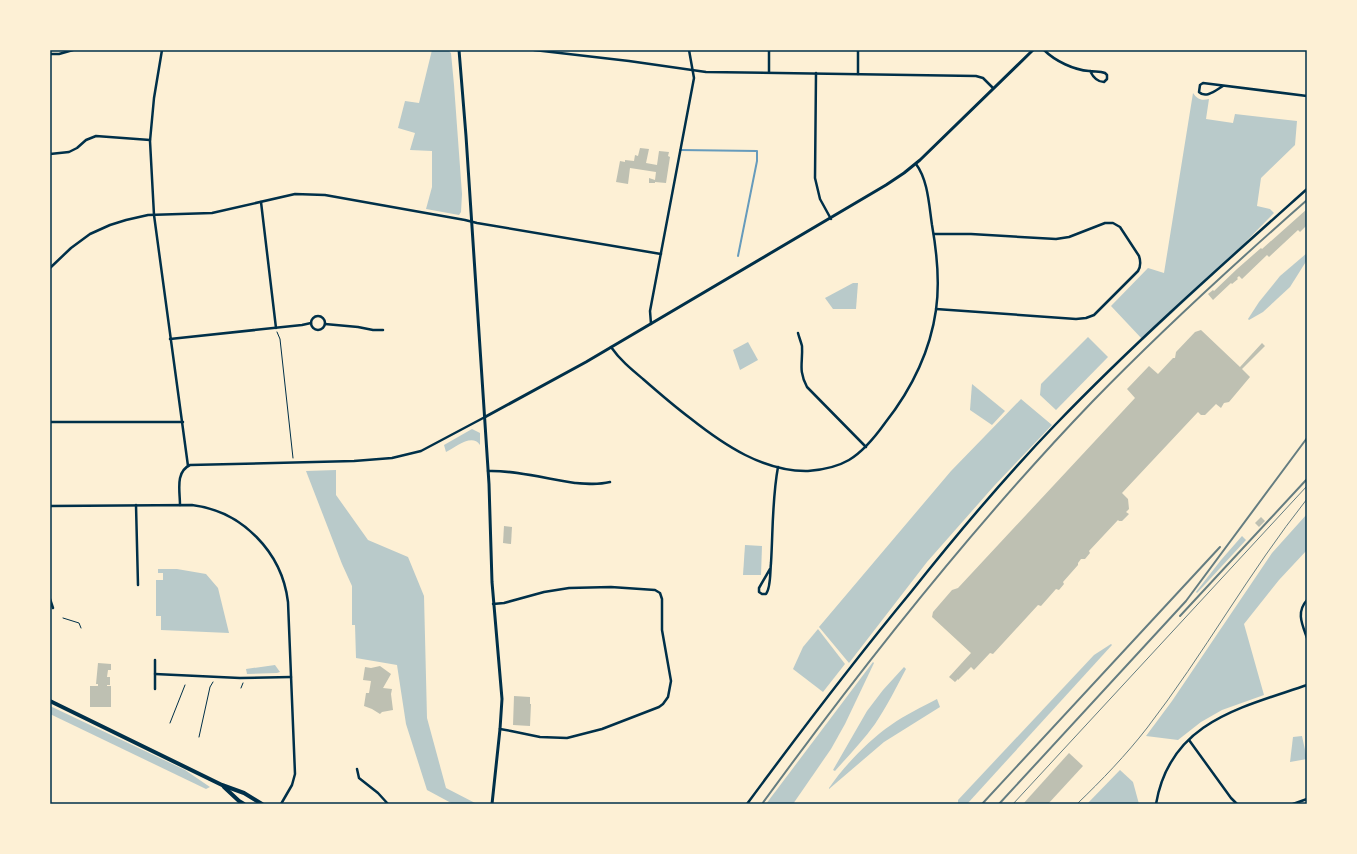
<svg xmlns="http://www.w3.org/2000/svg" width="1357" height="854" font-family="Signika,sans-serif">
<style>
.green{fill:#b9caca}
.lines{fill:none;stroke-linecap:round;stroke-linejoin:round}
.stream{stroke:#669bbc;stroke-width:2}
.building{fill:#bec0b2}
.path{stroke:#003049;stroke-width:1}
.minor{stroke:#003049;stroke-width:2.5}
.tertiary{stroke:#003049;stroke-width:3}
.primary{stroke:#003049;stroke-width:4}
.tram{stroke:#657d81;stroke-width:1}
.rail{stroke:#657d81;stroke-width:2}
.neatline{fill:none;stroke:#003049;stroke-width:1.5}
</style>
<rect width="100%" height="100%" fill="#fdf0d5"/>
<g class="green">
<polygon points="432,50 448,50 451,53 454,85 462,194 461,212 459,215 426,209 432,187 432,151 410,150 415,133 398,128 405,101 419,103"/>
<path d="M1193,93C1197,99 1201,101 1209,99L1206,119L1233,123L1235,114L1297,121L1295,145L1261,178L1257,206L1270,209L1274,213L1212,276L1143,340L1111,306L1148,268L1164,273Z"/>
<polygon points="1307,253 1307,260 1290,287 1263,312 1249,320 1248,319 1259,302 1280,276"/>
<polygon points="853,283 858,283 856,309 833,309 825,298"/>
<polygon points="1088,337 1108,357 1056,410 1040,395 1041,384"/>
<polygon points="748,342 758,360 740,370 733,350"/>
<polygon points="972,384 1005,411 992,425 970,410"/>
<polygon points="1021,399 1052,425 994,486 927,562 849,663 819,627 951,471"/>
<path d="M472,429L480,433V445C472,433 456,447 446,452L444,445Z"/>
<polygon points="336,470 336,495 368,540 408,557 424,596 427,718 446,788 477,804 453,804 427,790 406,724 397,665 356,658 355,625 352,625 352,586 342,564 306,471"/>
<polygon points="1307,514 1307,550 1279,580 1244,624 1264,695 1222,710 1201,722 1178,740 1146,736 1172,701 1272,553"/>
<polygon points="1242,536 1246,540 1197,593 1196,592 1221,560"/>
<polygon points="745,545 762,546 761,575 743,575"/>
<polygon points="158,569 177,569 206,574 218,588 229,633 161,630 161,616 156,616 156,580 163,580 163,573 158,573"/>
<polygon points="818,629 845,664 823,692 793,669 803,647"/>
<polygon points="1111,644 1112,645 968,803 966,804 958,804 958,800 1094,655"/>
<polygon points="873,662 874,663 845,724 831,749 793,804 766,804"/>
<polygon points="275,665 280,672 277,673 247,674 246,669"/>
<path d="M904,667L906,669C896,688 887,706 875,724C863,741 848,756 835,771L833,770L867,711L883,690Z"/>
<path d="M937,699L940,707L884,742L829,789V788C844,766 869,740 891,725C905,715 922,707 937,699Z"/>
<polygon points="50,706 185,770 210,787 206,789 50,714"/>
<polygon points="1302,736 1307,759 1290,762 1293,737"/>
<polygon points="1120,770 1133,782 1139,804 1087,804"/>
</g>
<g class="lines">
<polyline class="stream" points="680,150 757,151 757,161 738,256"/>
</g>
<g class="building">
<polygon points="640,148 649,149 646,163 657,165 659,151 669,152 668,156 670,157 666,183 655,182 655,183 649,183 649,178 655,180 656,172 630,168 628,184 616,182 620,161 625,162 625,160 634,161 635,155 638,156"/>
<polygon points="1307,209 1307,225 1300,232 1298,230 1269,257 1267,255 1242,279 1239,276 1237,278 1238,279 1232,284 1231,283 1213,300 1208,294 1213,290 1214,291 1237,269 1261,248 1262,249"/>
<polygon points="1201,330 1240,367 1262,343 1265,346 1242,369 1250,377 1229,402 1224,403 1221,408 1216,404 1205,415 1201,415 1198,412 1122,493 1128,499 1129,509 1126,512 1129,514 1122,521 1119,521 1118,520 1089,551 1090,553 1085,559 1081,559 1078,563 1078,565 1063,582 1064,584 1059,590 1056,589 1041,606 1038,605 993,654 990,653 974,670 971,667 958,680 958,679 955,682 949,677 971,653 932,617 933,612 952,590 958,588 1135,398 1127,389 1149,366 1158,374 1173,358 1175,358 1176,352 1195,332"/>
<polygon points="1261,517 1265,521 1259,527 1255,523"/>
<polygon points="504,526 512,527 511,544 503,543"/>
<polygon points="98,663 111,664 111,670 108,670 107,677 110,677 110,685 107,685 107,686 111,686 111,707 90,707 90,686 98,686 98,684 96,684"/>
<polygon points="380,666 391,674 383,688 392,689 391,694 393,710 382,712 380,714 372,709 364,706 366,693 369,693 371,681 363,680 365,667 371,668"/>
<polygon points="514,696 530,697 530,704 531,704 530,726 513,725"/>
<polygon points="1069,753 1083,766 1048,804 1023,804"/>
</g>
<g class="lines">
<g class="path">
<polyline points="277,332 280,339 293,458"/>
<polyline points="63,618 79,623 81,628"/>
<polyline points="241,688 243,683"/>
<polyline points="170,723 185,685"/>
<polyline points="199,737 210,687 213,682"/>
</g>
<g class="minor">
<polyline points="162,50 154,98 150,141 154,215 188,466"/>
<polyline points="534,50 629,61 706,72 976,76 983,78 993,88"/>
<polyline points="769,50 769,72"/>
<path d="M1044,50C1055,61 1074,70 1089,71C1095,72 1100,71 1105,73L1107,75V79L1104,82C1097,82 1093,77 1090,71"/>
<polyline points="50,54 59,54 73,50"/>
<polyline points="816,73 815,178 820,199 831,219"/>
<polyline points="858,74 858,50"/>
<path d="M1223,86C1216,90 1206,99 1199,92L1200,85L1203,83L1307,96"/>
<polyline points="50,154 69,152 77,148 86,140 96,136 150,140"/>
<polyline points="261,202 276,328"/>
<path d="M934,234H971L1056,239L1069,237L1105,223H1113L1120,227L1139,256C1141,262 1141,266 1138,271L1094,315L1086,318L1076,319L936,309"/>
<polyline points="50,268 71,248 90,234 110,225 126,220 148,215 212,213 295,194 325,195 465,220 477,223 661,254"/>
<circle cx="318" cy="323" r="7"/>
<polyline points="325,324 358,327 373,330 383,330"/>
<polyline points="651,324 650,311 694,78 689,50"/>
<path d="M798,333C799,337 801,342 802,346C803,363 798,370 807,387L866,447"/>
<polyline points="170,339 302,325 311,323"/>
<path d="M611,347C620,360 631,369 643,379C659,393 674,406 690,418C724,445 764,472 808,471C822,470 837,467 849,460C864,451 875,437 885,423C911,390 930,352 936,310C940,282 937,253 932,225C929,205 928,180 916,164"/>
<polyline points="50,422 183,422"/>
<path d="M488,471C515,470 548,479 575,483C587,484 598,485 610,482"/>
<polyline points="136,505 138,585"/>
<path d="M180,505C180,491 175,472 190,465L354,461L392,458L421,451L485,417"/>
<path d="M50,506L192,505C242,511 282,552 288,602L295,774L292,785L281,804"/>
<path d="M770,569L759,588V592L762,594H766C771,588 770,571 771,563C773,532 772,499 778,467"/>
<polyline points="50,599 53,608"/>
<path d="M1307,600C1296,612 1302,624 1307,638"/>
<polyline points="493,604 504,603 544,592 569,588 611,587 655,590 660,593 662,599 662,630 671,681 668,697 663,704 659,707 602,729 567,738 540,737 511,731 500,729"/>
<polyline points="155,660 155,689"/>
<polyline points="155,674 240,678 291,677"/>
<polyline points="1189,740 1231,798 1237,804"/>
<polyline points="357,769 359,778 378,793 388,804"/>
<path d="M747,804C800,732 854,661 911,592C957,534 1005,477 1056,424C1136,341 1222,265 1307,189"/>
<path d="M1156,804C1170,722 1240,708 1307,685"/>
<polyline points="1293,804 1307,799"/>
</g>
<g class="tertiary">
<polyline points="459,50 466,136 489,484 492,582 502,699 500,729 492,804"/>
<polyline points="485,417 586,362 886,185 904,173 920,160 1033,50"/>
</g>
<g class="primary">
<polyline points="50,701 222,785 244,793 262,804"/>
<polyline points="224,787 239,801 244,804"/>
</g>
<g class="tram">
<polyline points="1013,804 1307,486"/>
<path d="M1077,804C1102,780 1126,755 1147,728C1204,654 1249,572 1307,499"/>
</g>
<g class="rail">
<polyline points="1180,616 1307,479"/>
<path d="M762,804C864,664 972,527 1092,402C1160,332 1233,265 1307,200"/>
<polyline points="982,804 1220,547"/>
<polyline points="999,804 1186,601 1307,438"/>
</g>
</g>
<rect width="1357" height="854" fill="none" stroke="#fdf0d5" stroke-width="102"/>
<rect x="51" y="51" width="1255" height="752" class="neatline"/>
</svg>
